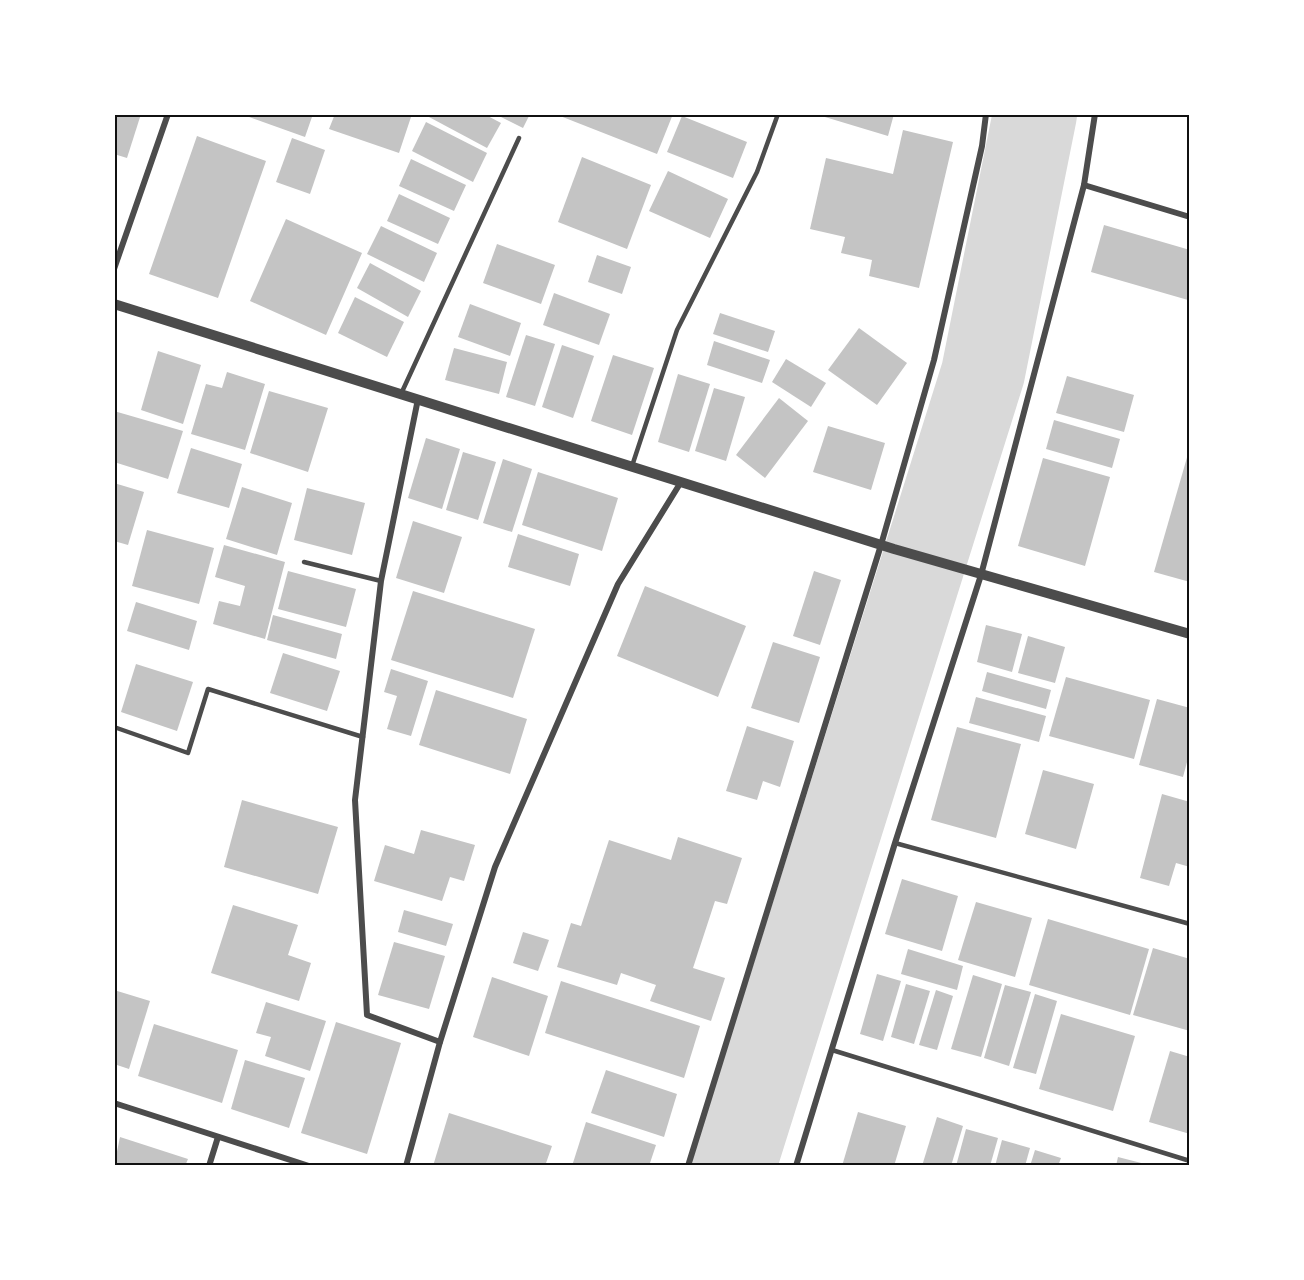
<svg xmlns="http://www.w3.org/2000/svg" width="1304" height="1280" font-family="'Zilla Slab',serif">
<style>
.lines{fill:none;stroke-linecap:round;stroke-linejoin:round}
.river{stroke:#d9d9d9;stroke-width:84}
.building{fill:#c4c4c4}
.service{stroke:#4c4c4c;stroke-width:4.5}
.minor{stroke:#4c4c4c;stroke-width:6}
.tertiary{stroke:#4c4c4c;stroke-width:10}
.neatline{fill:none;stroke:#111;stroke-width:2}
</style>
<rect width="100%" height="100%" fill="#fff"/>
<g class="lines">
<polyline class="river" points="734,1166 983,373 1035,114"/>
</g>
<g class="building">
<polygon points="114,114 141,114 127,158 114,154"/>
<polygon points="241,114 313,114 305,137"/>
<polygon points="335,114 412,114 399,153 329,129"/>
<polygon points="431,114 484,114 501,123 487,148 429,117"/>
<polygon points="495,114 530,114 523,128"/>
<polygon points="555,114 673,114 657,154"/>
<polygon points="815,114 894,114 888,136"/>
<polygon points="682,116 747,142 733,178 667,152"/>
<polygon points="426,122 487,153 473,182 412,151"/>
<polygon points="903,130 953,142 919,288 869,276 872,260 841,253 845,237 810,229 826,158 893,174"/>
<polygon points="197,136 266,161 218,298 149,274"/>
<polygon points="292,138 325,150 310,194 276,182"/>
<polygon points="582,157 651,185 627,249 558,222"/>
<polygon points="411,159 466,185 454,211 399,186"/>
<polygon points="668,171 728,199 710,238 649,211"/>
<polygon points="399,194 450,218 438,244 387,221"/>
<polygon points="286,219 362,253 326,335 250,301"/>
<polygon points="1104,225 1190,250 1188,300 1091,272"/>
<polygon points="381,226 437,253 424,282 367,254"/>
<polygon points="497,244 555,265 541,304 483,283"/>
<polygon points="597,255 631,267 622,294 588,282"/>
<polygon points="370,263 421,291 408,317 357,288"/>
<polygon points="554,293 610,314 599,345 543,325"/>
<polygon points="355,297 404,322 387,357 338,333"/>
<polygon points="470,304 521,323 510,356 458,337"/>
<polygon points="720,313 775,331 768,352 713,334"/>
<polygon points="859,328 907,363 877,405 828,370"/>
<polygon points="526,335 555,344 535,406 506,397"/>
<polygon points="714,341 770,360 762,383 707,365"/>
<polygon points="562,345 594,356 573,418 542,407"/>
<polygon points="454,348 507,362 499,394 445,380"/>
<polygon points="158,351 201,365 183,424 141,410"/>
<polygon points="613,355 654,368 632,435 591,421"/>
<polygon points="786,359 826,383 811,407 772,382"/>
<polygon points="227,372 265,384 245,450 191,434 206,384 222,388"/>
<polygon points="678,374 710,384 689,452 658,442"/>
<polygon points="1067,376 1134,395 1124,432 1056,413"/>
<polygon points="714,388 745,397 726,461 695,451"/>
<polygon points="269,391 328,408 308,472 250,453"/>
<polygon points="779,398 808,421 765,478 736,455"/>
<polygon points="114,411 183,431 168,479 114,462"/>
<polygon points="1054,420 1120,439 1112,468 1046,449"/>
<polygon points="828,426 885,443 871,490 813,472"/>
<polygon points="426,438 460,449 442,509 408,498"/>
<polygon points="1190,447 1190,582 1154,572"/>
<polygon points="191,448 242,464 229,508 177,493"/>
<polygon points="463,452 496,462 478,520 446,510"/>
<polygon points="1043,458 1110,477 1085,566 1018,546"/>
<polygon points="503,459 532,469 512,532 483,523"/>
<polygon points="538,472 618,498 602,551 522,525"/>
<polygon points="114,483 144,492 128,545 114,541"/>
<polygon points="242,487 292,503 277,555 226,539"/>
<polygon points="307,488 365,503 352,555 294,540"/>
<polygon points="413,521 462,537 444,593 396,578"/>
<polygon points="147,530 214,548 199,604 132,586"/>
<polygon points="518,534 579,554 570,586 508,567"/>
<polygon points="224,545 285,562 265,639 213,624 219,601 240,606 245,586 215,577"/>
<polygon points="288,571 356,589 346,627 278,609"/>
<polygon points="814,571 841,580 820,645 793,636"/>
<polygon points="645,586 746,626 718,697 617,656"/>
<polygon points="413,591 535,629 513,698 391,660"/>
<polygon points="136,602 197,621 189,650 127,631"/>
<polygon points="273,615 342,634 336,659 267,640"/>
<polygon points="986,625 1022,634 1012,672 977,662"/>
<polygon points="1028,636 1065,647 1055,683 1018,673"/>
<polygon points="773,642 820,657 799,723 751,708"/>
<polygon points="283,653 340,671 327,711 270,693"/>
<polygon points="136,664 193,682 177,731 121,712"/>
<polygon points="391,669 428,681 411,736 387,729 397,696 384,692"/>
<polygon points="987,672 1051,690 1046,709 982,691"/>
<polygon points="1066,677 1150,700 1134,759 1049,736"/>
<polygon points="436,690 527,719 510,774 419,745"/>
<polygon points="976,697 1046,716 1039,742 969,723"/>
<polygon points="1157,699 1190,708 1190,751 1183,777 1139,765"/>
<polygon points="747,726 794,741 780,787 763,781 757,800 726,791"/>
<polygon points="957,727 1021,744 996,838 931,820"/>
<polygon points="1043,770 1094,784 1076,849 1025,834"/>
<polygon points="1162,794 1190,802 1190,867 1176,863 1169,886 1140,878"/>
<polygon points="242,800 338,827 318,894 224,867"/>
<polygon points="421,830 475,845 464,881 450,877 442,901 374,881 385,845 414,854"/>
<polygon points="678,837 742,858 727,904 715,901 693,968 725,978 711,1021 650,1001 656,985 621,973 617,985 557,967 571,923 581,926 609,840 671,860"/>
<polygon points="902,879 958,896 942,951 885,934"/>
<polygon points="976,902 1032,918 1015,977 958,960"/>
<polygon points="233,905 298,925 288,955 311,963 299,1001 211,973"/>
<polygon points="404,910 453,924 446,946 398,932"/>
<polygon points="1048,919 1149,949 1130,1015 1029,985"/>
<polygon points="523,932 549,940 538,971 513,963"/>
<polygon points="394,942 445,956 429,1009 378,995"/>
<polygon points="1153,948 1190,959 1190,1031 1133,1015"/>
<polygon points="908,949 963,966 957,990 901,974"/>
<polygon points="877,974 901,981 883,1041 860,1034"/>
<polygon points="973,975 1002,984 981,1057 951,1049"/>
<polygon points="492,977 548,996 529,1056 473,1037"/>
<polygon points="561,981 700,1026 684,1078 545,1033"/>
<polygon points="906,984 930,991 914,1044 891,1037"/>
<polygon points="1005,985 1031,992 1009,1066 984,1058"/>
<polygon points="114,990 150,1001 129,1069 114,1064"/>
<polygon points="936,990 953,996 937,1050 919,1045"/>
<polygon points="1035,994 1057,1001 1036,1074 1013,1068"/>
<polygon points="266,1002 326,1021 310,1071 265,1056 271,1037 256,1033"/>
<polygon points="1061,1014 1135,1036 1113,1111 1039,1089"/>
<polygon points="336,1022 401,1043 367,1154 301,1133"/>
<polygon points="154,1024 238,1050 222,1103 138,1076"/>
<polygon points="1170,1051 1190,1057 1190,1134 1149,1122"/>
<polygon points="245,1060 305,1078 289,1128 231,1109"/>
<polygon points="606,1070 677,1094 664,1137 591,1113"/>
<polygon points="858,1112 906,1126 894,1166 842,1166"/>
<polygon points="449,1113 552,1146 545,1166 433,1166"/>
<polygon points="937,1117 963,1126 951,1166 922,1166"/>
<polygon points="586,1122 656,1145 649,1166 572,1166"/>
<polygon points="966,1129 998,1138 990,1166 956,1166"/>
<polygon points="120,1137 188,1159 185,1166 114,1166"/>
<polygon points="1002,1140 1030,1148 1025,1166 995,1166"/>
<polygon points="1035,1150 1061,1158 1058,1166 1030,1166"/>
<polygon points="1118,1157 1149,1165 1149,1166 1116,1166"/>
</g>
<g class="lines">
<g class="service">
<polyline points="401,394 519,138"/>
<polyline points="632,466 677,330 757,172 778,114"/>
<polyline points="304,562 381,581"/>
<polyline points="114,727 188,753 208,689 363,737"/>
<polyline points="895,843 1190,924"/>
<polyline points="832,1050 1190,1161"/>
</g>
<g class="minor">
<polyline points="1084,185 1190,217"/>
<polyline points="114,269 168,114"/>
<polyline points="418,399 381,581 355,800 367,1015 440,1042"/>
<polyline points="114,1103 309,1166"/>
<polyline points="209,1166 218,1137"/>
<polyline points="406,1166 440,1042 495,867 618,584 681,482"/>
<polyline points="688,1166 881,545 934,360 982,146 986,114"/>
<polyline points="796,1166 895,843 981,575 1084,185 1095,114"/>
</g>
<polyline class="tertiary" points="114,304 894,549 1190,634"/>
</g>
<rect width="1304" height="1280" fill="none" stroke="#ffffff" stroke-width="231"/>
<rect x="116" y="116" width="1072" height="1048" class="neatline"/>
</svg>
